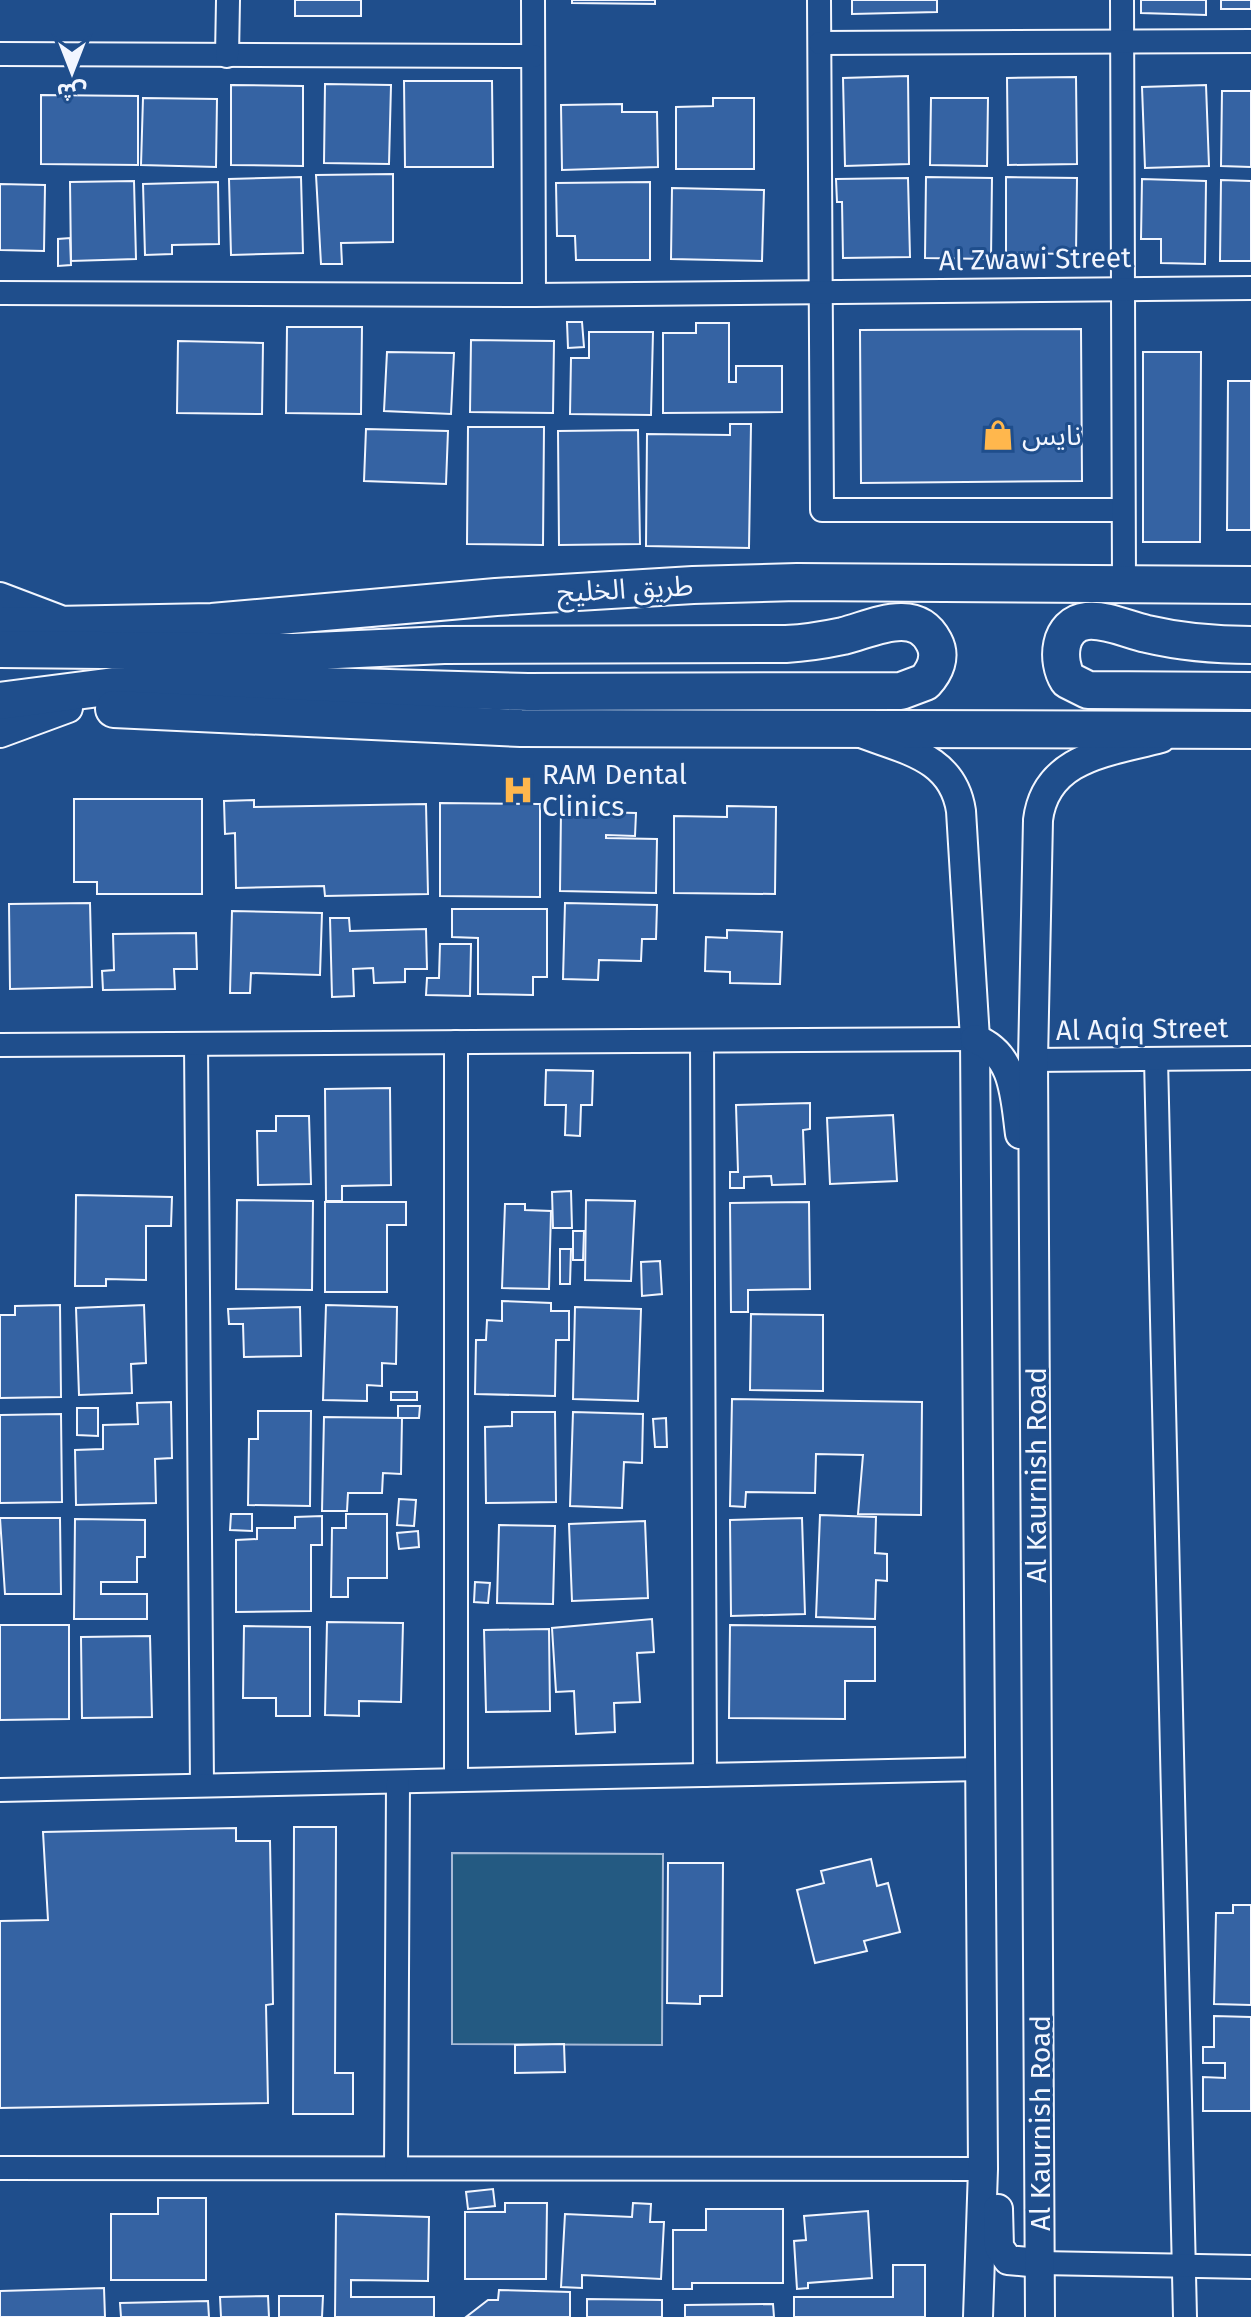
<svg xmlns="http://www.w3.org/2000/svg" width="1251" height="2317" font-family="'Fira Sans','Noto Sans Arabic',sans-serif">
<style>
.green{fill:#245a82;stroke:#a8bbd7;stroke-width:2}
.building{fill:#3563a3;stroke:#f2f6ff;stroke-width:2}
.lines{fill:none;stroke-linecap:round;stroke-linejoin:round}
.minor-casing{stroke:#f2f6ff;stroke-width:26}
.tertiary-casing{stroke:#f2f6ff;stroke-width:32}
.primary-casing{stroke:#f2f6ff;stroke-width:40}
.minor{stroke:#1f4e8c;stroke-width:22}
.tertiary{stroke:#1f4e8c;stroke-width:28}
.primary{stroke:#1f4e8c;stroke-width:36}
.labels{text-anchor:middle;dominant-baseline:central;stroke-width:6;stroke-linejoin:round;paint-order:stroke}
.street-label{font-size:28px;fill:#f2f6ff;stroke:#1f4e8c}
.poi-label{font-size:28px;fill:#f2f6ff;stroke:#1f4e8c;text-anchor:start}
</style>
<rect width="100%" height="100%" fill="#1f4e8c"/>
<polygon class="green" points="452,1853 663,1854 662,2045 452,2044"/>
<g class="building">
<rect x="295" y="0" width="66" height="16"/>
<polygon points="572,0 655,0 655,4 572,3"/>
<polygon points="852,0 937,0 937,12 852,14"/>
<polygon points="1141,0 1206,0 1206,15 1141,13"/>
<rect x="1221" y="0" width="30" height="9"/>
<polygon points="908,76 909,164 845,166 843,78"/>
<polygon points="1076,77 1077,164 1008,165 1007,78"/>
<polygon points="404,81 492,81 493,167 405,167"/>
<polygon points="325,84 391,85 389,164 324,163"/>
<polygon points="231,85 303,86 303,166 231,165"/>
<polygon points="1206,85 1209,166 1145,168 1142,87"/>
<polygon points="1222,91 1251,91 1251,167 1221,166"/>
<polygon points="41,95 138,96 138,165 41,164"/>
<polygon points="143,98 217,99 216,167 141,165"/>
<polygon points="713,98 754,98 754,169 676,169 676,107 713,106"/>
<polygon points="931,98 988,98 987,166 930,165"/>
<polygon points="622,104 622,112 657,112 658,167 562,170 561,105"/>
<polygon points="393,174 393,242 341,243 342,264 321,264 316,175"/>
<polygon points="301,177 303,253 231,255 229,179"/>
<polygon points="926,177 992,178 991,259 925,258"/>
<polygon points="1006,177 1077,178 1076,254 1006,253"/>
<polygon points="908,178 910,257 843,258 842,202 837,202 836,179"/>
<polygon points="1142,179 1206,181 1205,264 1161,263 1161,239 1141,239"/>
<polygon points="1221,180 1251,181 1251,261 1220,261"/>
<polygon points="134,181 136,259 71,261 70,182"/>
<polygon points="218,182 219,244 172,245 172,254 145,255 143,184"/>
<polygon points="650,182 650,260 576,260 575,236 557,236 556,183"/>
<polygon points="0,184 45,185 44,251 0,250"/>
<polygon points="672,188 764,190 762,261 671,259"/>
<polygon points="70,238 71,265 58,266 58,239"/>
<polygon points="567,322 582,322 584,347 568,348"/>
<polygon points="696,323 729,323 729,382 736,382 736,366 782,366 782,412 663,413 663,333 696,333"/>
<polygon points="287,327 362,327 361,414 286,413"/>
<polygon points="1081,329 1082,481 861,483 860,330"/>
<polygon points="589,332 653,332 651,415 570,414 571,358 589,358"/>
<polygon points="471,340 554,341 553,413 470,412"/>
<polygon points="178,341 263,343 262,414 177,413"/>
<polygon points="387,352 454,353 451,414 384,411"/>
<polygon points="1143,352 1201,352 1200,542 1143,542"/>
<polygon points="1228,381 1251,381 1251,530 1227,530"/>
<polygon points="730,424 751,424 749,548 646,546 647,434 730,435"/>
<polygon points="468,427 544,427 543,545 467,544"/>
<polygon points="366,429 448,431 446,484 364,481"/>
<polygon points="638,430 640,544 559,545 558,431"/>
<polygon points="74,799 202,799 202,894 97,894 97,882 74,882"/>
<polygon points="254,800 254,807 426,804 428,894 325,896 324,886 236,888 235,833 225,834 224,801"/>
<polygon points="440,803 540,804 540,897 440,896"/>
<polygon points="727,806 776,807 775,894 674,893 674,816 727,817"/>
<polygon points="561,811 636,813 635,836 606,835 606,838 657,839 656,893 560,891"/>
<polygon points="90,903 92,987 10,989 9,904"/>
<polygon points="565,903 657,905 656,939 642,939 641,961 599,960 598,980 563,979"/>
<polygon points="452,909 547,909 547,977 533,977 533,995 478,994 478,938 452,937"/>
<polygon points="232,911 322,913 320,975 251,973 250,993 230,993"/>
<polygon points="330,918 349,918 350,931 426,929 427,969 405,969 405,982 374,983 373,968 353,969 354,996 332,997"/>
<polygon points="727,930 782,932 780,984 730,983 730,972 705,971 706,937 727,938"/>
<polygon points="196,933 197,969 174,969 175,989 103,990 102,971 114,970 113,934"/>
<polygon points="440,944 471,944 470,996 426,995 427,978 439,978"/>
<polygon points="546,1070 593,1071 592,1105 581,1105 580,1136 565,1135 566,1105 545,1105"/>
<polygon points="390,1088 391,1185 342,1186 342,1201 326,1201 325,1089"/>
<polygon points="810,1103 810,1129 803,1130 805,1184 772,1185 771,1176 744,1177 744,1188 730,1188 730,1172 738,1172 736,1105"/>
<polygon points="893,1115 897,1181 830,1184 827,1118"/>
<polygon points="276,1116 309,1116 311,1184 258,1185 257,1131 276,1131"/>
<polygon points="571,1191 572,1228 553,1228 552,1192"/>
<polygon points="76,1195 172,1197 171,1226 146,1226 146,1280 106,1279 106,1286 75,1286"/>
<polygon points="237,1200 313,1201 312,1290 236,1289"/>
<polygon points="586,1200 635,1201 631,1281 585,1280"/>
<polygon points="325,1202 406,1202 406,1225 387,1225 387,1292 325,1292"/>
<polygon points="809,1202 810,1289 748,1290 748,1312 731,1312 730,1203"/>
<polygon points="505,1204 525,1204 525,1210 551,1211 549,1289 502,1288"/>
<polygon points="573,1231 584,1231 583,1260 573,1260"/>
<polygon points="560,1249 571,1249 570,1284 560,1284"/>
<polygon points="660,1261 662,1294 642,1296 641,1262"/>
<polygon points="502,1301 551,1303 551,1311 569,1311 569,1340 556,1340 555,1396 475,1394 476,1340 486,1340 487,1320 502,1321"/>
<polygon points="60,1305 61,1397 0,1398 0,1315 15,1315 15,1306"/>
<polygon points="144,1305 146,1363 131,1364 132,1393 79,1395 76,1308"/>
<polygon points="326,1305 397,1307 396,1364 382,1363 382,1386 367,1385 367,1401 323,1400"/>
<polygon points="300,1307 301,1356 244,1357 243,1324 229,1324 228,1309"/>
<polygon points="575,1307 641,1309 638,1401 573,1399"/>
<polygon points="751,1314 823,1315 823,1391 750,1390"/>
<rect x="391" y="1392" width="26" height="8"/>
<polygon points="732,1399 922,1402 921,1515 858,1514 863,1455 816,1454 815,1493 746,1492 745,1507 730,1506"/>
<polygon points="171,1402 172,1458 155,1459 156,1503 76,1505 75,1450 103,1449 103,1425 138,1424 137,1403"/>
<polygon points="398,1406 420,1406 419,1418 398,1418"/>
<polygon points="77,1408 98,1408 98,1436 77,1435"/>
<polygon points="258,1411 311,1411 310,1506 248,1505 249,1439 258,1439"/>
<polygon points="512,1412 555,1412 556,1502 486,1503 485,1427 512,1426"/>
<polygon points="573,1412 643,1414 642,1463 624,1462 622,1508 570,1506"/>
<polygon points="61,1414 62,1502 0,1503 0,1415"/>
<polygon points="324,1417 402,1418 401,1474 383,1473 382,1493 348,1493 347,1511 322,1511"/>
<polygon points="666,1418 667,1447 655,1447 653,1419"/>
<polygon points="399,1499 416,1500 414,1526 397,1525"/>
<polygon points="231,1514 252,1514 252,1531 230,1530"/>
<polygon points="346,1514 387,1514 387,1578 348,1578 348,1597 331,1597 332,1528 346,1528"/>
<polygon points="820,1515 876,1517 875,1553 887,1554 887,1581 876,1580 875,1619 816,1617"/>
<polygon points="322,1516 322,1545 311,1545 311,1611 236,1612 236,1540 257,1539 257,1528 295,1528 295,1517"/>
<polygon points="0,1518 60,1518 61,1594 5,1594"/>
<polygon points="802,1518 805,1614 731,1616 730,1520"/>
<polygon points="75,1519 145,1520 145,1557 137,1557 137,1582 101,1582 101,1594 147,1594 147,1619 74,1619"/>
<polygon points="645,1521 648,1598 572,1601 569,1524"/>
<polygon points="499,1525 555,1526 553,1604 497,1603"/>
<polygon points="418,1531 419,1547 399,1549 397,1533"/>
<polygon points="475,1582 490,1583 488,1603 474,1602"/>
<polygon points="652,1619 654,1652 637,1653 640,1702 614,1703 615,1732 576,1734 574,1691 556,1692 552,1628"/>
<polygon points="327,1622 403,1623 401,1702 359,1701 359,1716 325,1715"/>
<polygon points="0,1625 69,1625 69,1719 0,1720"/>
<polygon points="730,1625 875,1627 875,1681 845,1681 845,1719 729,1718"/>
<polygon points="244,1626 310,1627 310,1716 276,1716 276,1698 243,1698"/>
<polygon points="549,1629 550,1711 486,1712 484,1630"/>
<polygon points="150,1636 152,1717 82,1718 81,1637"/>
<polygon points="294,1827 336,1827 335,2073 353,2073 353,2114 293,2114"/>
<polygon points="236,1828 236,1841 270,1841 273,2004 266,2005 268,2103 0,2108 0,1921 48,1920 43,1832"/>
<polygon points="871,1859 877,1886 888,1883 900,1932 864,1941 867,1951 815,1963 797,1890 824,1883 821,1871"/>
<polygon points="668,1863 723,1863 722,1996 700,1996 700,2004 667,2003"/>
<polygon points="1233,1905 1251,1905 1251,2005 1214,2004 1216,1913 1233,1913"/>
<polygon points="1214,2016 1251,2017 1251,2111 1203,2111 1203,2077 1225,2078 1225,2063 1203,2063 1203,2047 1214,2047"/>
<polygon points="564,2044 565,2072 515,2073 515,2045"/>
<polygon points="493,2189 495,2206 468,2209 466,2192"/>
<polygon points="158,2198 206,2198 206,2280 111,2280 111,2214 158,2214"/>
<polygon points="505,2203 547,2203 546,2279 465,2279 465,2212 505,2212"/>
<polygon points="633,2203 651,2204 650,2222 664,2222 661,2279 582,2275 582,2288 561,2287 565,2214 632,2217"/>
<polygon points="706,2209 783,2209 783,2283 692,2283 692,2289 673,2289 673,2230 706,2230"/>
<polygon points="868,2211 872,2278 808,2283 808,2288 797,2289 794,2241 806,2240 804,2216"/>
<polygon points="336,2214 429,2217 428,2281 351,2280 351,2297 434,2297 434,2317 335,2317"/>
<polygon points="893,2265 925,2265 925,2317 794,2317 794,2297 893,2297"/>
<polygon points="104,2288 105,2317 0,2317 0,2291"/>
<polygon points="499,2290 570,2292 570,2317 466,2317 488,2300 498,2300"/>
<polygon points="268,2296 269,2317 221,2317 220,2297"/>
<polygon points="279,2296 323,2296 322,2317 279,2317"/>
<polygon points="587,2299 662,2300 662,2317 587,2317"/>
<polygon points="208,2301 209,2317 121,2317 120,2303"/>
<polygon points="773,2304 774,2317 685,2317 685,2305"/>
</g>
<g class="lines">
<defs>
<g id="minor">
<polyline points="533,0 534,295"/>
<polyline points="819,0 822,510 1123,510"/>
<polyline points="1122,0 1124,582"/>
<polyline points="820,43 1251,41"/>
<polyline points="0,54 533,56"/>
<polyline points="227,56 228,0"/>
<polyline points="0,293 534,295 1251,288"/>
<polyline points="702,1041 705,1775"/>
<polyline points="196,1044 202,1785"/>
<polyline points="0,1045 975,1039"/>
<polyline points="1156,1059 1185,2317"/>
<polyline points="1033,1060 1251,1058"/>
<polyline points="456,1780 456,1042"/>
<polyline points="0,1790 980,1769"/>
<polyline points="0,2168 983,2169"/>
<polyline points="396,2168 398,1782"/>
<polyline points="1040,2263 1251,2267"/>
</g>
<g id="tertiary">
<polyline points="0,597 58,619"/>
<polyline points="0,733 68,708"/>
<path d="M861,733C905,750 953,757 961,811L975,1039L983,2169L978,2317"/>
<path d="M975,1039C1015,1054 1015,1097 1020,1134"/>
<polyline points="998,2209 999,2247 1008,2260 1040,2263"/>
<path d="M1040,2317L1033,1060L1038,820C1046,756 1110,752 1161,738"/>
</g>
<g id="primary">
<polyline points="0,626 212,622 496,597 693,585 797,582 1251,585"/>
<path d="M1251,645C1216,645 1181,642 1147,634C1128,630 1107,619 1087,621C1058,624 1056,661 1068,680L1088,690L1251,691"/>
<path d="M0,649L294,652L444,645L786,644C805,643 824,640 843,636C872,629 915,605 934,642C942,657 935,671 925,682L901,691L528,692L285,685H122L0,701"/>
<polyline points="114,709 521,728 1251,730"/>
</g>
</defs>
<use href="#minor" class="minor-casing"/>
<use href="#tertiary" class="tertiary-casing"/>
<use href="#primary" class="primary-casing"/>
<use href="#minor" class="minor"/>
<use href="#tertiary" class="tertiary"/>
<use href="#primary" class="primary"/>
</g>
<defs>
<symbol id="shop-bare" viewBox="-9 -9 18 18"><path d="M-5-2.5h2.3a2.7 3.5 0 0 1 5.4 0H5L5.5 6h-11ZM-1.5-2.5h3a1.5 2.3 0 0 0-3 0Z" fill="#ffb74d" stroke="#1f4e8c" stroke-width="2.5" paint-order="stroke"/></symbol>
<symbol id="hospital-bare" viewBox="-9 -9 18 18"><path d="M-5-5h3v3.5h4V-5h3V5h-3V1.5h-4V5h-3Z" fill="#ffb74d" stroke="#1f4e8c" stroke-width="2.5" paint-order="stroke"/></symbol>
</defs>
<g fill-rule="evenodd">
<use href="#shop-bare" x="976" y="413" width="44" height="44"/>
<use href="#hospital-bare" x="496" y="768" width="44" height="44"/>
</g>
<g class="labels">
<g class="street-label">
<text transform="translate(1035 259) rotate(-1)">Al Zwawi Street</text>
<text transform="translate(625 589) rotate(-3)">طريق الخليج</text>
<text transform="translate(1142 1029) rotate(-1)">Al Aqiq Street</text>
<text transform="translate(1036 1475) rotate(-90)">Al Kaurnish Road</text>
<text transform="translate(1040 2123) rotate(-90)">Al Kaurnish Road</text>
</g>
<g class="poi-label">
<text x="1022" y="435">نايس</text>
<text x="542" y="774">RAM Dental<tspan x="542" dy="32">Clinics</tspan></text>
</g>
</g>
<g transform="translate(72 72) rotate(180)" stroke="#1f4e8c" stroke-width="6" paint-order="stroke">
<path d="M0-6L14 30L0 20L-14 30Z" fill="#f2f6ff"/>
<text y="-12" font-size="22" font-weight="bold" text-anchor="middle" fill="#f2f6ff">ش</text>
</g>
</svg>
